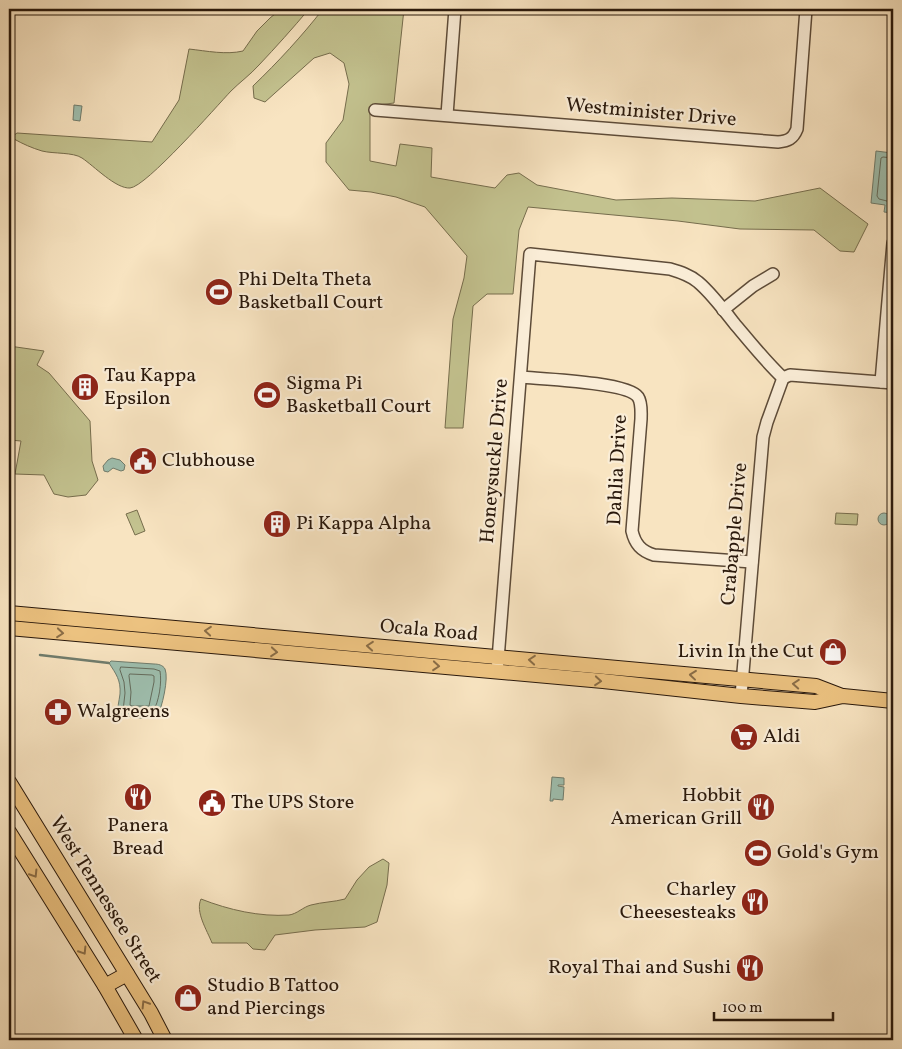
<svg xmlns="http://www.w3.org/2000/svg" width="902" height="1049" font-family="Vollkorn,serif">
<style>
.green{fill:#c3c28f;stroke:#766d4d}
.water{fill:#9ebfaf;stroke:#6f7c6d}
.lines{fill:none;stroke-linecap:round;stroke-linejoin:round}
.shore{stroke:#646c5d;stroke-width:1}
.stream{stroke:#6f7c6d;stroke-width:2.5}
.minor-casing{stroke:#5d4b38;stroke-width:14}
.major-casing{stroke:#29180b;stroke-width:16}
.minor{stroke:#faedd7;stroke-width:11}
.major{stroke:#ecc280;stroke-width:14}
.oneway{stroke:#8a6d46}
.labels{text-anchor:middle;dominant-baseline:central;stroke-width:4.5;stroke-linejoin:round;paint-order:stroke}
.street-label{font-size:20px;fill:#29180b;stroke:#faedd7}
.poi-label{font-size:20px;fill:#29180b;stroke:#faedd7;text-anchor:start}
</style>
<rect width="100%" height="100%" fill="#f8e4c1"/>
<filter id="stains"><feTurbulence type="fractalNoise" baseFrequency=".004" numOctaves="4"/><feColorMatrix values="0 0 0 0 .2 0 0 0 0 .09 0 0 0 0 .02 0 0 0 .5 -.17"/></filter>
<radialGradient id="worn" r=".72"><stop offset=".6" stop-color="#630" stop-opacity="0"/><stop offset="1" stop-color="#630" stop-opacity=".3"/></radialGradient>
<g class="green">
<path d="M281,9H309C293,28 276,47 259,65C250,75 240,82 231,91C216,107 146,187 130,188C116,189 94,166 82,158C73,152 54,154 42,151C32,148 23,144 14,139L13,136L17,133L152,142L179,100L189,49C207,51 226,55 243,51L257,31L270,18Z"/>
<path d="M323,9H404L394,103L370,106V161L396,166L400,144L432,148L431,177L495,188L507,175L519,173L537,185L616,200L672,198L755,201L820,188L868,224L854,252L840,251L814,230L740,229L678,221L528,207L519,230L513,294H487L473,306L463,428H445L453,319L464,278L467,256L425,207L396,197L371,192L349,190L326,162V143L343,120L349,84L344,63L330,53L314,58L265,102L254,98L253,86C278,62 302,36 323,9Z"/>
<polygon points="222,283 228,291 215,301 209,293"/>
<polygon points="9,346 44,351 37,365 49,373 90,421 92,461 98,480 86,495 68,497 54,494 44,475 15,474 21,441 9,440"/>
<polygon points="273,388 275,398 261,402 259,391"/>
<polygon points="137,510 145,531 135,535 126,514"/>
<polygon points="836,513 858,514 857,525 835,524"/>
<path d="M383,859L389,863L387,885L377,922L365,927L315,930L275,935L265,950L253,949L247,943H212C207,930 195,912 201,899C229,910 260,917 289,915C297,914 303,907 311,905C322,902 334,902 345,899L357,880L369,867Z"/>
</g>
<g class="water">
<polygon points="74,105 82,106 80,121 73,120"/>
<polygon points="876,151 892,153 890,180 893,181 893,213 884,212 885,205 871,203"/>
<polygon points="112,458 120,460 125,465 124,470 121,471 113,468 108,472 104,471 103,466 108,460"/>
<circle cx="884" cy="519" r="6"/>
<path d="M111,661L154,664C158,664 163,665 165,669C169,678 162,708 157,717L141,718L118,715C117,708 119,702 120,694C121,680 116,674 109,663Z"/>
<polygon points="552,777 564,778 564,785 558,785 558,786 564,787 563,800 553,799 553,801 550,801"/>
</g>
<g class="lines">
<g class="shore">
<polyline points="893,158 883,157 881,158 877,196 879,199 887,201 890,207 893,208"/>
<path d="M121,667L154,669L160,671C162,683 159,701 153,712L141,713L123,711L125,693L124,682L120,670Z"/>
<polygon points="130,674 152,675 154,676 154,682 149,706 132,706 130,705 131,692 129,676"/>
</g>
<polyline class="stream" points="40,655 109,663"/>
<defs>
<g id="minor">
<path d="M375,110L778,142C788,141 793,139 797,129L806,9"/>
<polyline points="447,115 455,9"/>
<polyline points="723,310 753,286 773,274"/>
<path d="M521,377C541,379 628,382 638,397C642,403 641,412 641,419L632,531C635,544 641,551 654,555L752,562"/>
<polyline points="783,378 790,375 893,383"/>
<polyline points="881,382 893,243"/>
<path d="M497,672L530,254L670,269C680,272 690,275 698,282C710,292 724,310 734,323C750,342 765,361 783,378"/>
<polyline points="741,696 763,437 767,422 783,378"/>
</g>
<g id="major">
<polyline points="9,613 816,686 842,696"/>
<polyline points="9,628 603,681 741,696 815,702 843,696 893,701"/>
<polyline points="9,782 151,1013 165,1040"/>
<polyline points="9,832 105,986 136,1040"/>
<polyline points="105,986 127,974"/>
</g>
</defs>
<use href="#minor" class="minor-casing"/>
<use href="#major" class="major-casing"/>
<use href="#minor" class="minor"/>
<use href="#major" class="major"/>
</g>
<defs><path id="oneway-chevron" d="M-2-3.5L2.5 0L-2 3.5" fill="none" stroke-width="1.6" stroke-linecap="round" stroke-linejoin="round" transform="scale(1.25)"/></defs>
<g class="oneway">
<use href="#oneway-chevron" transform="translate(208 631) rotate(-175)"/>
<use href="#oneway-chevron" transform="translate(60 633) rotate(5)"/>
<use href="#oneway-chevron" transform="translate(370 646) rotate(-175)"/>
<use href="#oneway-chevron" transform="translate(274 652) rotate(5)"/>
<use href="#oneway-chevron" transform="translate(532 660) rotate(-175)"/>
<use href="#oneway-chevron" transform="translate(436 666) rotate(5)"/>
<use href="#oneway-chevron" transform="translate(693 675) rotate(-174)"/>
<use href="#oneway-chevron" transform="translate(598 681) rotate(5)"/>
<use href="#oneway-chevron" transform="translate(796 684) rotate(-176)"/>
<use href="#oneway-chevron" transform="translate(34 874) rotate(58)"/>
<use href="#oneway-chevron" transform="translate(83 951) rotate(58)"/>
<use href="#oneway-chevron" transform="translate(145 1004) rotate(-122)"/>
</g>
<defs>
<symbol id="stadium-disc" viewBox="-11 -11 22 22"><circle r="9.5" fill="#8f2418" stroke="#faedd7"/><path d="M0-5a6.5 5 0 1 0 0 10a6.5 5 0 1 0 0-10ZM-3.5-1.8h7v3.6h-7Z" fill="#fff"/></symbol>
<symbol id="building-disc" viewBox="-11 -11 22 22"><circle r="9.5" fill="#8f2418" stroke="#faedd7"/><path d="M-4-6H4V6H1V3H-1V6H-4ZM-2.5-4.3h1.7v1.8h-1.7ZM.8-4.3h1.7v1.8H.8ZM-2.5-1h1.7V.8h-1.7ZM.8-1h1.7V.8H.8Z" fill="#fff"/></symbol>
<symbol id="civic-disc" viewBox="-11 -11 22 22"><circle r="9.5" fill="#8f2418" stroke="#faedd7"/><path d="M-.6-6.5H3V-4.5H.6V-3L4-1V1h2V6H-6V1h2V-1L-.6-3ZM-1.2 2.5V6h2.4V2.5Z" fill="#fff"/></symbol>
<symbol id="shop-disc" viewBox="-11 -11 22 22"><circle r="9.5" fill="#8f2418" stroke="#faedd7"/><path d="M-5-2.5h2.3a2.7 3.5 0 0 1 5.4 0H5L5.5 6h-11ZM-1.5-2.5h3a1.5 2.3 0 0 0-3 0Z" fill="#fff"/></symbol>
<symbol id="pharmacy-disc" viewBox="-11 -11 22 22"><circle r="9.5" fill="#8f2418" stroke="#faedd7"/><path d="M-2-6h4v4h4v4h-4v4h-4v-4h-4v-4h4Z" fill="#fff"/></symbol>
<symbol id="supermarket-disc" viewBox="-11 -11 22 22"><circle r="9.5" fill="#8f2418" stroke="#faedd7"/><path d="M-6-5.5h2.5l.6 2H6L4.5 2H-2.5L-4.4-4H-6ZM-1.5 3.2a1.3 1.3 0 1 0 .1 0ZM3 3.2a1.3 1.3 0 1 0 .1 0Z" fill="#fff"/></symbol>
<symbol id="restaurant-disc" viewBox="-11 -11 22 22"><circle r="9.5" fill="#8f2418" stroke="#faedd7"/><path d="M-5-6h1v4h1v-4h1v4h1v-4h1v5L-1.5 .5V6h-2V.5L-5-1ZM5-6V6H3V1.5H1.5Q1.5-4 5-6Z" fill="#fff"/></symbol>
</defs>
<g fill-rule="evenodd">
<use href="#stadium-disc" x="203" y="276" width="32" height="32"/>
<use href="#building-disc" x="69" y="371" width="32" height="32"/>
<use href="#stadium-disc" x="251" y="379" width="32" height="32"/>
<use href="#civic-disc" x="127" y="445" width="32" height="32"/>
<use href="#building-disc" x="261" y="508" width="32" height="32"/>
<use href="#shop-disc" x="817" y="636" width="32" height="32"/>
<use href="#pharmacy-disc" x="42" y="696" width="32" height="32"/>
<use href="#supermarket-disc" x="728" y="721" width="32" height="32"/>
<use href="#restaurant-disc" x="122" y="781" width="32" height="32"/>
<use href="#civic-disc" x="196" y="787" width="32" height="32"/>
<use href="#restaurant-disc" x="745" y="791" width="32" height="32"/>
<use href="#stadium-disc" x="742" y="837" width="32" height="32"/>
<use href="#restaurant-disc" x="739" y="886" width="32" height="32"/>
<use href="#restaurant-disc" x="734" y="952" width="32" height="32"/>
<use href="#shop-disc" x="172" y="982" width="32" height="32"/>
</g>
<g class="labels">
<g class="street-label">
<text transform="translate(651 113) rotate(5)">Westminister Drive</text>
<text transform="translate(495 461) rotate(-85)">Honeysuckle Drive</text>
<text transform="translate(618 470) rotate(-87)">Dahlia Drive</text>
<text transform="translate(735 534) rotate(-85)">Crabapple Drive</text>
<text transform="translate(429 631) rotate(5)">Ocala Road</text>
<text transform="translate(105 900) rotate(58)">West Tennessee Street</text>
</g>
<g class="poi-label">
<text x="238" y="280">Phi Delta Theta<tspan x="238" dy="23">Basketball Court</tspan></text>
<text x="104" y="376">Tau Kappa<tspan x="104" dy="23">Epsilon</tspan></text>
<text x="286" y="384">Sigma Pi<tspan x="286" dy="23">Basketball Court</tspan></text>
<text x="162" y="461">Clubhouse</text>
<text x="296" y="524">Pi Kappa Alpha</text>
<text x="814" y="652" text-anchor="end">Livin In the Cut</text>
<text x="77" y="712">Walgreens</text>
<text x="763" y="737">Aldi</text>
<text x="742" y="796" text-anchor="end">Hobbit<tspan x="742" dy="23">American Grill</tspan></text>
<text x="231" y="803">The UPS Store</text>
<text x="138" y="826" text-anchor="middle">Panera<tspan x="138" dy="23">Bread</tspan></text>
<text x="777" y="853">Gold's Gym</text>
<text x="736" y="890" text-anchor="end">Charley<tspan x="736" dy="23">Cheesesteaks</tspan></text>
<text x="731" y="968" text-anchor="end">Royal Thai and Sushi</text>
<text x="207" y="986">Studio B Tattoo<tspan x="207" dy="23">and Piercings</tspan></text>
</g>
</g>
<rect width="902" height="1049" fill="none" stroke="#f8e4c1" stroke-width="30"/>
<rect x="10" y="10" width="882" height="1029" fill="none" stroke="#29180b" stroke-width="2.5"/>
<rect x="15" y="15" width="872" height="1019" fill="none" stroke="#29180b"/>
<path d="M714 1012v8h119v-8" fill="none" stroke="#29180b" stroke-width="2.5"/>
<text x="722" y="1012" font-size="15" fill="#29180b" stroke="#faedd7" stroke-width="4" paint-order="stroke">100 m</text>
<rect width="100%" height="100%" filter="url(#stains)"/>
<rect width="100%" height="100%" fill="url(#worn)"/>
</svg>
